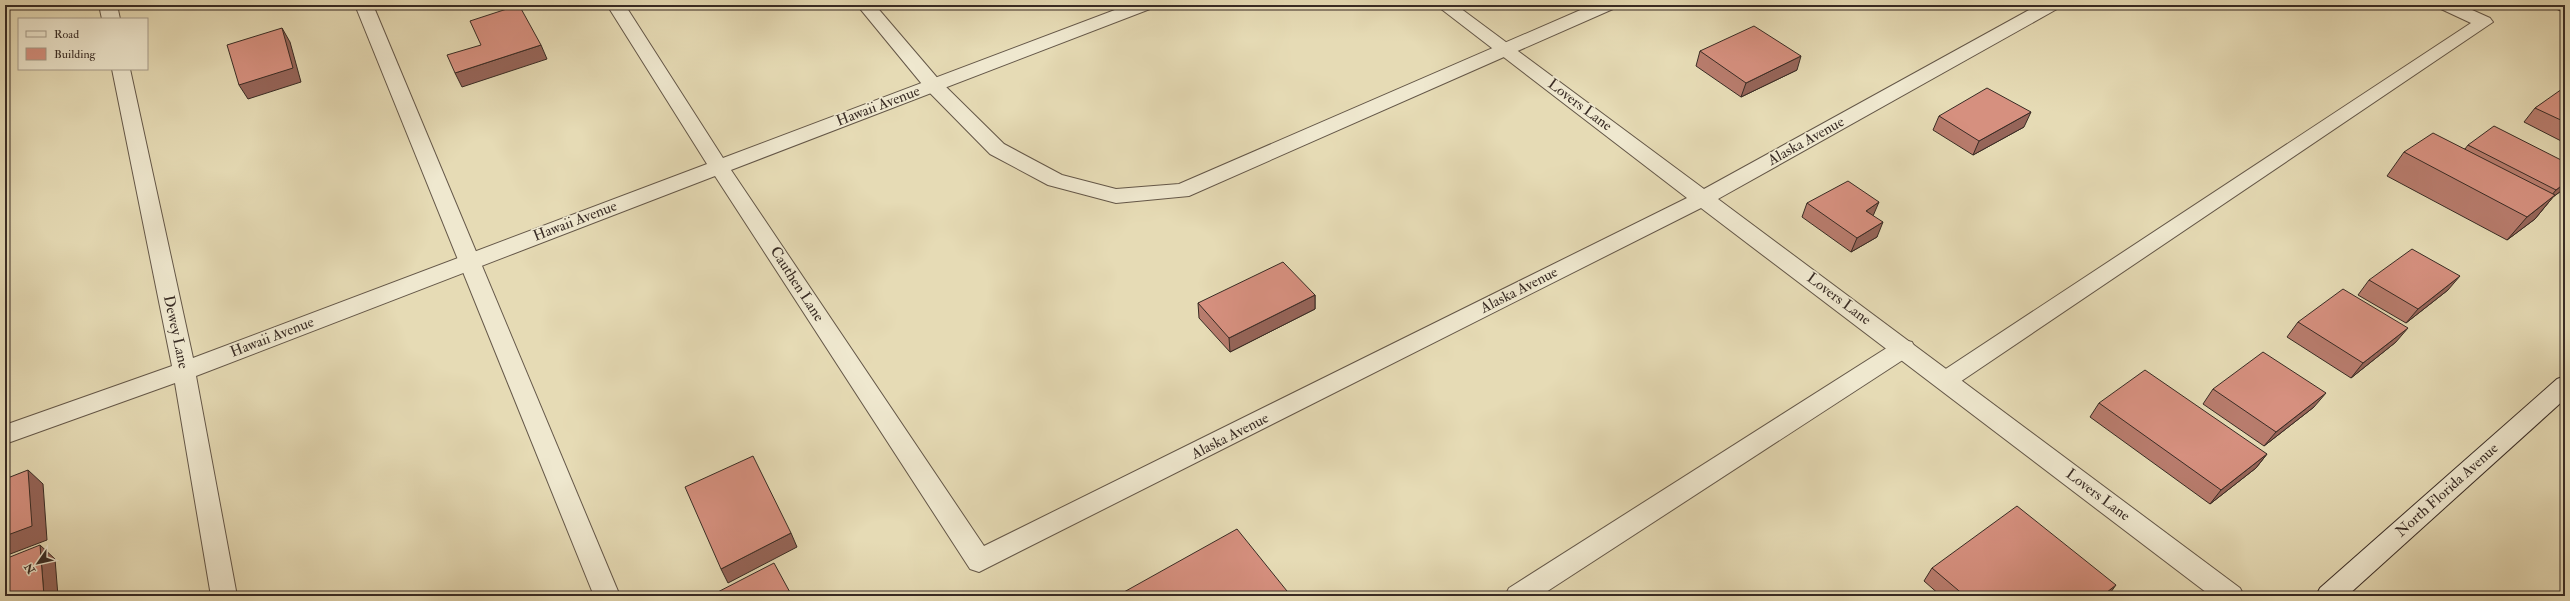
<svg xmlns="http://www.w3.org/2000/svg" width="2570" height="601" font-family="'IM FELL Double Pica',serif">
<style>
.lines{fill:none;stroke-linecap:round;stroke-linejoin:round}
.lane-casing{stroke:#645748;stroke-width:2}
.street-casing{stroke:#645748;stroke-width:2}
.secondary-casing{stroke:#382b24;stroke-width:2}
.lane{fill:#efe8cf;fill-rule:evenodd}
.street{fill:#efe8cf;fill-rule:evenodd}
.secondary{fill:#efe8cf;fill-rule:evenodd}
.wall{fill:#b87c6d;stroke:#382b24}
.shaded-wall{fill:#966559;stroke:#382b24}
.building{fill:#d6907f;stroke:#382b24}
.labels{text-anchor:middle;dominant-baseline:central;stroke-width:3.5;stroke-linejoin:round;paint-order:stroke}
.street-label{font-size:15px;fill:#382b24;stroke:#efe8cf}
</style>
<rect width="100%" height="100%" fill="#e6dbb5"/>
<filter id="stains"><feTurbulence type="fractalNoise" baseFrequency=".005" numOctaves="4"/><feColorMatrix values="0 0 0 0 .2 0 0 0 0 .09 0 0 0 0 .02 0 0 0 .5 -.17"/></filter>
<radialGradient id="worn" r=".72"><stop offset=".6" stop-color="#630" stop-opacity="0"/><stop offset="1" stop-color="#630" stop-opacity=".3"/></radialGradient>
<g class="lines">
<defs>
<g id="lane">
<polygon points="355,5 373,5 620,596 594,596"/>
<polygon points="857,5 875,5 940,81 1004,144 1062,175 1116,189 1179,184 1592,5 1616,5 1613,9 1189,196 1116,203 1048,185 990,154 926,89"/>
<polygon points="2438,5 2461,5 2490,18 2493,22 1954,386 1946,389 1938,386 1934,380 1938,374 2471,23 2441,9"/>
<polygon points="1904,340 1912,342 1915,348 1912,354 1540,596 1505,596 1509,588 1896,342"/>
</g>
<g id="street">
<polygon points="99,5 117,5 120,19 102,19"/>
<polygon points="607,5 625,5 723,158 1128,5 1153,5 1150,9 731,170 984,546 1687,198 1436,5 1456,5 1704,189 2038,5 2060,5 2057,9 1718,199 2240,588 2244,596 2211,596 1701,208 979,572 970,569 715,176 196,376 237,596 211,596 175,383 5,444 5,425 172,366 112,69 130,69 193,358 707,164"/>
</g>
<polygon id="secondary" points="2565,376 2565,399 2347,596 2316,596 2320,588 2557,379"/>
</defs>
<use href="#lane" class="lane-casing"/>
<use href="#street" class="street-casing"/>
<use href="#secondary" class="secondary-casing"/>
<use href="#lane" class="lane"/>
<use href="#street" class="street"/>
<use href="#secondary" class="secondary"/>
</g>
<g class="wall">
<polygon points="2547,5 2565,5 2565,13"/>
<polygon points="1700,51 1797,70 1741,97 1696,66"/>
<polygon points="2565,90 2565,143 2524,122 2535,108"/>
<polygon points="1939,116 2024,127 1973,155 1933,130"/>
<polygon points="2468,145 2565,188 2553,197 2535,219 2507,240 2387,176 2404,152 2465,149"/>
<polygon points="1807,203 1873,216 1877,237 1851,252 1802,217"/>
<polygon points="2369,280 2448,290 2406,323 2358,295"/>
<polygon points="1315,295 1315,309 1230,352 1199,318 1198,303"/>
<polygon points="2298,322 2396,342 2351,378 2287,337"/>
<polygon points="2213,389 2314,407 2264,446 2203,404"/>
<polygon points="2099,403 2267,454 2256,468 2210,504 2090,417"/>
<polygon points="1932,568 2108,596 1941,596 1924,581"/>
</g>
<g class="shaded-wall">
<polygon points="282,28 290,42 301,82 248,99 239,85"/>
<polygon points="541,45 547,59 462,87 455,73"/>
<polygon points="1801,56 1797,70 1741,97 1746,83"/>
<polygon points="2031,112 2024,127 1973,155 1979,141"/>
<polygon points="2565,183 2565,188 2553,197 2535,219 2507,240 2527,217 2545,203 2556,190"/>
<polygon points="1879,202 1873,216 1866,211"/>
<polygon points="1883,222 1877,237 1851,252 1857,238"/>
<polygon points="2460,276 2448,290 2406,323 2418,309"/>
<polygon points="1315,295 1315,309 1230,352 1229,338"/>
<polygon points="2408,328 2396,342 2351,378 2363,363"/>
<polygon points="2326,393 2314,407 2264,446 2276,432"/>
<polygon points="2267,454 2256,468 2210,504 2221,490"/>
<polygon points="28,470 43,484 47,540 5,556 5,536"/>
<polygon points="791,533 797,547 728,583 721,569"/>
<polygon points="40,545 55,559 58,596 44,596"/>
<polygon points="2116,585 2108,596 2102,596"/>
</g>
<g class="building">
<polygon points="519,5 541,45 455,73 447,55 481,45 470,21"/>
<polygon points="1754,26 1801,56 1746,83 1700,51"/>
<polygon points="282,28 293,68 239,85 227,45"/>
<polygon points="1987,88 2031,112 1979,141 1939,116"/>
<polygon points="2562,89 2565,90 2565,122 2535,108"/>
<polygon points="2494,126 2565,162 2565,183 2556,190 2468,145"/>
<polygon points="2433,133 2555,195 2527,217 2404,152"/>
<polygon points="1848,181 1879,202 1866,211 1883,222 1857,238 1807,203"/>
<polygon points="2412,249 2460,276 2418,309 2369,280"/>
<polygon points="1283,262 1315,295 1229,338 1198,303"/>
<polygon points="2343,289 2408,328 2363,363 2298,322"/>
<polygon points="2263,352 2326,393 2276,432 2213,389"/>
<polygon points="2145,370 2267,454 2221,490 2099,403"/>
<polygon points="753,456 791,533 721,569 685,487"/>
<polygon points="28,470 32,526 5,536 5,479"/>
<polygon points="2017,506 2116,585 2102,596 1965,596 1932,568"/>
<polygon points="1237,529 1291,596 1127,596 1124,592"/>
<polygon points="40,545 44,596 5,596 5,559"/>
<polygon points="774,563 792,596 710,596"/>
</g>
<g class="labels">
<g class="street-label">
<text transform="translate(1580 105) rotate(37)">Lovers Lane</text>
<text transform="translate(878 106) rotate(-21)">Hawaii Avenue</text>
<text transform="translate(1806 141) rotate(-29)">Alaska Avenue</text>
<text transform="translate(575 221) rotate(-21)">Hawaii Avenue</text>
<text transform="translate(797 284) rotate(57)">Cauthen Lane</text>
<text transform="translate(1519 290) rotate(-27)">Alaska Avenue</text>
<text transform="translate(1839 299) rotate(37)">Lovers Lane</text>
<text transform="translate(176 332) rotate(78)">Dewey Lane</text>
<text transform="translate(272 337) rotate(-21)">Hawaii Avenue</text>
<text transform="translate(1230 436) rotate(-27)">Alaska Avenue</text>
<text transform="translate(2447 490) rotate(-42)">North Florida Avenue</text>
<text transform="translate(2098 495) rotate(37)">Lovers Lane</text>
</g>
</g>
<rect width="2570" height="601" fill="none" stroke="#e6dbb5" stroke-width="20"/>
<rect x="6" y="6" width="2558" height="589" fill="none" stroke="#382b24" stroke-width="2"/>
<rect x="10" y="10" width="2550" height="581" fill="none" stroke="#382b24"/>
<rect x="18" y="18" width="130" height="52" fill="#efe8cf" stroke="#a69c8b"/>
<rect x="26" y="31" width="20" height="6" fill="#efe8cf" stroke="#a69c8b"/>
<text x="54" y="38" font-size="12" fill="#382b24">Road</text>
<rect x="26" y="48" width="20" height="12" fill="#d6907f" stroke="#a69c8b"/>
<text x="54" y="58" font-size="12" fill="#382b24">Building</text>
<g transform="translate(38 563) rotate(236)" stroke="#efe8cf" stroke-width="3" paint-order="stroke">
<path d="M0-3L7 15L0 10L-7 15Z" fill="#382b24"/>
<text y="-6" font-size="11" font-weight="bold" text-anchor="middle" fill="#382b24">N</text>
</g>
<rect width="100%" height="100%" filter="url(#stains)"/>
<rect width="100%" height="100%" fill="url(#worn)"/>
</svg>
